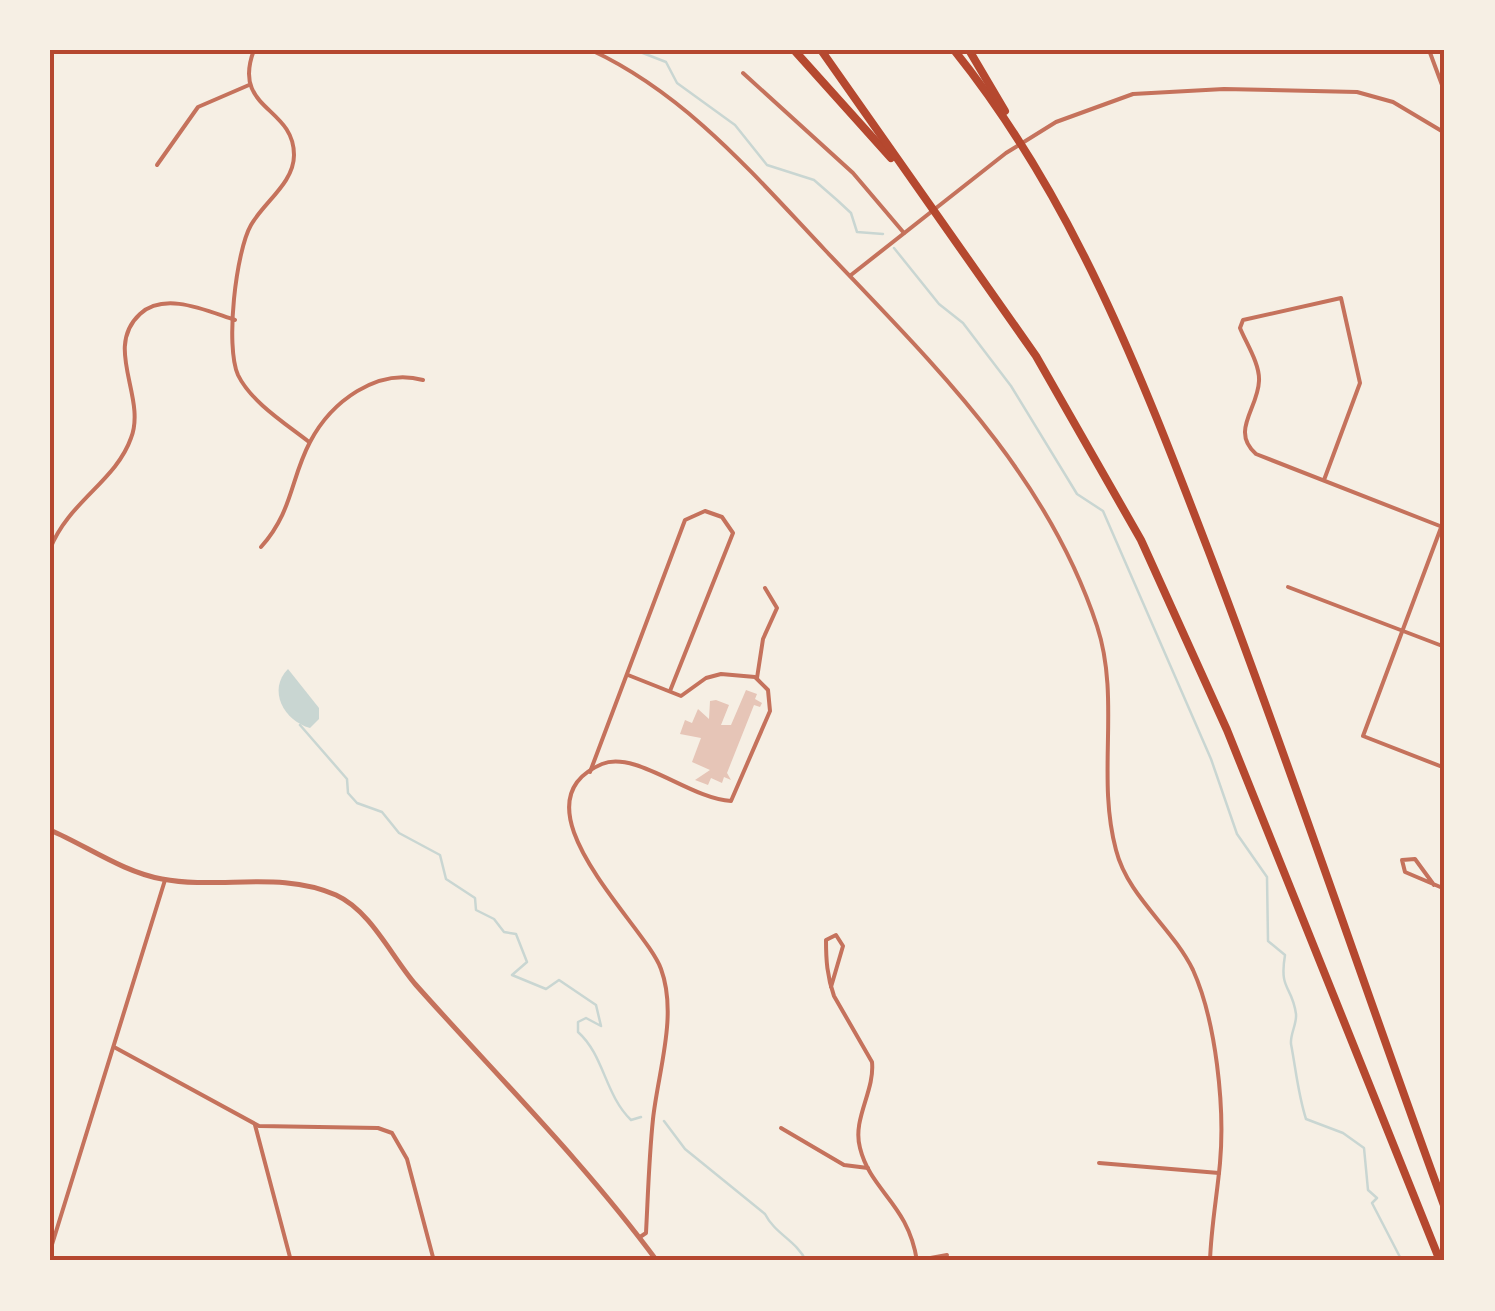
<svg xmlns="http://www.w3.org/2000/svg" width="1495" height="1311" font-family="'Zilla Slab',serif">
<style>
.water{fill:#c9d6d2}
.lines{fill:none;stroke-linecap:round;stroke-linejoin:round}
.stream{stroke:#c9d6d2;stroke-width:2.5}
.building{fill:#e6c5b7}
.minor{stroke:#c5725c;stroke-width:4}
.tertiary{stroke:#c5725c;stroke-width:5}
.motorway{stroke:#b5482f;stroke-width:8}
.neatline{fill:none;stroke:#b5482f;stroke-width:4}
</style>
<rect width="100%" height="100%" fill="#f6efe4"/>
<path class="water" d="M288,669L319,708V719L310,728C284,721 267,690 288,669Z"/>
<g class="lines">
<g class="stream">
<polyline points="635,50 666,62 677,83 735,125 767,165 814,180 837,200 851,213 857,232 883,234"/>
<path d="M894,248L939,304L963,323L1011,386L1077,494L1103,511L1211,759L1237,834L1267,877L1268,941L1285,955C1279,991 1292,985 1296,1014C1297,1024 1290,1034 1291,1044C1296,1070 1298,1094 1306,1119L1343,1133L1364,1148L1368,1190L1377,1198L1372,1203L1402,1261"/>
<path d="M300,725L347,779L348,793L357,803L382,812L399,833L440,855L446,879L475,898L476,910L494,919L504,932L516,934L527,962L512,975L546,989L559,980L596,1005L601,1026L586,1018L578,1022V1032C604,1055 605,1095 631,1120L641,1117"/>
<path d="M664,1121L685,1149L765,1214C775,1234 797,1241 806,1261"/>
</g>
</g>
<polygon class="building" points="746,690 757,694 755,699 762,703 760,707 754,705 727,773 731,780 724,777 722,783 711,778 708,785 695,780 710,770 692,762 701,738 680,734 685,720 692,723 698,709 709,719 710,701 716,700 729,705 721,725 731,725"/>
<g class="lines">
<g class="minor">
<path d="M254,50C231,110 294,106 294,155C294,183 264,202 251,225C236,251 225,346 238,375C251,402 286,424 309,442"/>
<path d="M591,50C686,94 754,175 825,250C932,363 1047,473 1097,626C1121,699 1096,776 1116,850C1128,897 1172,927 1193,970C1216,1021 1225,1107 1220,1163C1217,1196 1211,1228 1210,1261"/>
<polyline points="1429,50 1445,93"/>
<polyline points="743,73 853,173 904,233"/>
<polyline points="157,165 198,107 249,85"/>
<polyline points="851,275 1006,153 1056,122 1133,94 1224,89 1357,92 1393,102 1445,133"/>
<path d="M1324,480L1360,383L1341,298L1243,320L1240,328C1246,343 1260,364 1259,381C1258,409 1230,431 1256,454L1445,528"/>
<polyline points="1445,517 1363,736 1445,768"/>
<path d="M261,547C293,511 290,480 310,442C331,402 377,367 423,380"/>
<path d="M50,549C68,502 116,481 131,438C147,397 103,348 140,314C165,291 207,311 235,320"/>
<polyline points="1288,587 1445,647"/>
<path d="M628,675L681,696L706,678L721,674L755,677L768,690L770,711L731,801C690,799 636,750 602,764C507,804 646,926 661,969C678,1015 658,1072 653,1119C649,1157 648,1195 646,1233L640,1237"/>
<polyline points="757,678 763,639 777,608 765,588"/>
<polyline points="590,772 685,520 705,511 722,517 733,533 670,691"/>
<polyline points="1434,885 1415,859 1402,860 1405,872 1445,889"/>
<path d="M831,987L843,946L836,935L826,940C826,960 827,976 834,996L872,1062C875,1091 852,1119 860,1148C871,1192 908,1203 917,1261"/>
<polyline points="114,1047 259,1126 378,1128 392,1133 407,1159 434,1261"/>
<polyline points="255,1125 291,1261"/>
<polyline points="781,1128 844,1165 868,1168"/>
<polyline points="1099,1163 1219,1173"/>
<polyline points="50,1251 165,880"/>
<polyline points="914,1261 947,1255"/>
</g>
<path class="tertiary" d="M50,830C87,846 123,872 162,879C219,890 280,870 336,895C371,911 391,956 416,985C498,1077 584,1162 657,1261"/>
<g class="motorway">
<polyline points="794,50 891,158"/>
<polyline points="821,50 1036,356 1141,540 1227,730 1440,1261"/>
<path d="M954,50C1076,202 1143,380 1212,560C1294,775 1366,993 1445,1208"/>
<polyline points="969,50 1005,111"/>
</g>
</g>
<rect width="1495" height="1311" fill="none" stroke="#f6efe4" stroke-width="105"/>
<rect x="52" y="52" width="1390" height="1206" class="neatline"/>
</svg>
